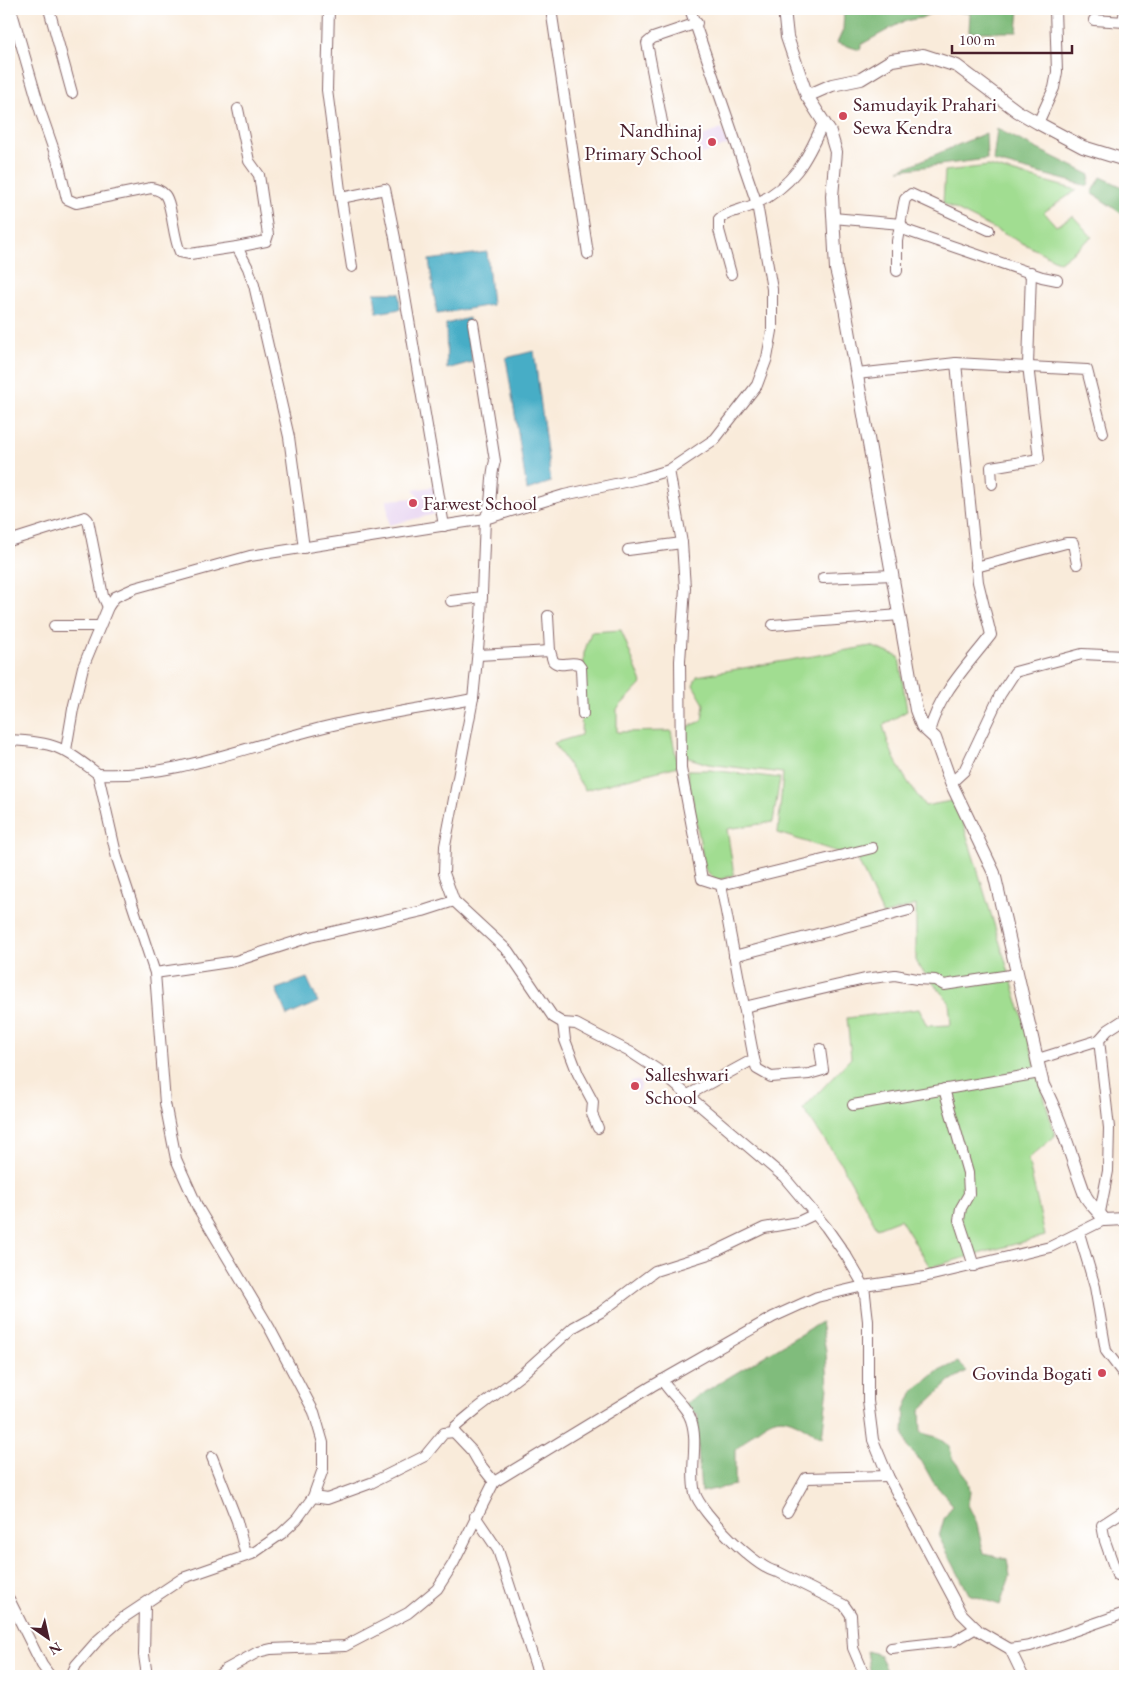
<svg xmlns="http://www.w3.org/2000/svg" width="1134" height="1685" font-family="'EB Garamond',serif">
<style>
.built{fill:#e6d2f0}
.green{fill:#a1dd91;stroke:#767e5e}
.forest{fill:#80bc7b;stroke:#656e53}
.water{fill:#46adc6;stroke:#486678}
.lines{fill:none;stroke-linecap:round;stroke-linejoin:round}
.minor-casing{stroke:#876668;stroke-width:12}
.tertiary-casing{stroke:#876668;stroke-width:14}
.minor{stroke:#fff;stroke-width:10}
.tertiary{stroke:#fff;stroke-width:12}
.poi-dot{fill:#d1495b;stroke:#fff;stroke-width:2}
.labels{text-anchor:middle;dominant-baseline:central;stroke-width:4.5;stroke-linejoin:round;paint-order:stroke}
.poi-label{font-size:20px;fill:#4a1f2b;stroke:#fff;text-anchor:start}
</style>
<rect width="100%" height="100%" fill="#fff"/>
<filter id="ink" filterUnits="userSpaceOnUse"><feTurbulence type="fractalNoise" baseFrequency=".02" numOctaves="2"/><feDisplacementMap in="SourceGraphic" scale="10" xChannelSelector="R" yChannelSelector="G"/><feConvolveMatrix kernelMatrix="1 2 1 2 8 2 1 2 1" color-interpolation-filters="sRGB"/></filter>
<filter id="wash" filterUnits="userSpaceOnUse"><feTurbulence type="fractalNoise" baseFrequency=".0096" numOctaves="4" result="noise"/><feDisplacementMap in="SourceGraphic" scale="20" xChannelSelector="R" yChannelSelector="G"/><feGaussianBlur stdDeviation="1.12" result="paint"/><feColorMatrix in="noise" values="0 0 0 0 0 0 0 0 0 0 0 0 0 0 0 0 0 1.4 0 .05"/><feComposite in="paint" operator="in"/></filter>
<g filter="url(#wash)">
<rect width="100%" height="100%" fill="#f9ebda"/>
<g class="built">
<polygon points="722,129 728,145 702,154 696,138"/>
<polygon points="435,486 439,513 389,525 387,500 415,498 419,496 413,490"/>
<circle cx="635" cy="1086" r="6"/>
</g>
<g class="green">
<polygon points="989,166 1077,190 1044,212 1056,226 1073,216 1092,237 1060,262 943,203 945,171"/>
<polygon points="621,630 642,683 617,709 617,732 671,731 678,766 585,790 554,743 581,735 584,653 591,632"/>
<path d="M871,646L899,657L907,711L883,725C892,761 904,777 925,806L956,800L1022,1015L1055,1136L1028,1159L1045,1236L930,1267L900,1219L877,1228L840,1162L803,1109L851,1058L847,1018L919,1009L927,1026L951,1025L949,1002L916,963V905L883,915L857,858L778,833L783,773L708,764L686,757L687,727L702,721L704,704L693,685L697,676Z"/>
<polygon points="687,770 710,770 780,778 773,822 727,829 734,875 716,881 705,869"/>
</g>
<g class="forest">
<polygon points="844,9 1019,9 1017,32 969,32 970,13 936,11 921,18 904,21 862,44 860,50 837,43 843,30"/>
<polygon points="997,129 1090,175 1088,186 993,161"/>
<polygon points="986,133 987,159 899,170"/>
<polygon points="1101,177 1125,188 1125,216 1092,193"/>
<path d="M821,1322L826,1352L828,1387L822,1438C811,1432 799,1422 787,1419C768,1413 748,1439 735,1450V1485L701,1492L697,1434L698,1414L681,1406Z"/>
<polygon points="958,1362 967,1371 950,1381 920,1410 921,1433 937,1437 950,1447 952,1458 967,1477 970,1491 968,1505 976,1521 984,1554 1007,1559 1010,1576 1000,1605 969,1594 939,1537 944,1519 953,1505 933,1482 922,1462 908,1448 904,1434 905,1409 913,1391 937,1372"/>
<polygon points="867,1651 880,1655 889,1676 871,1676"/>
</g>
<g class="water">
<polygon points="487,252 492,305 437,314 429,260"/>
<polygon points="374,293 399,293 400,309 377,313"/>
<polygon points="469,318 472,362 447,369 446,324"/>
<polygon points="534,351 551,482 527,490 506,358"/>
<polygon points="307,978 318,1002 287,1016 276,989"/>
</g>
</g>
<g filter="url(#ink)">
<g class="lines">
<defs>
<g id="minor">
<path d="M11,9L41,113L58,162L67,199L76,203L151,188C156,189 161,190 165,195C172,204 173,237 180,252L190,254L237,247"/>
<polyline points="49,9 72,93"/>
<polyline points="329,9 327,90 341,198"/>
<polyline points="551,9 588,254"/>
<polyline points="1094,20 1125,22"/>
<polyline points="1123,22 1125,9"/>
<polyline points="238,109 249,161 259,175 268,235 266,241 237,247 248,268 254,285 289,437 304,548"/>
<polyline points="1038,123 1054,88 1057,72 1055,9"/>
<polyline points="663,127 647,43 653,38 697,23"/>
<polyline points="833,218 901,224 905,230 1042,277 1057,280"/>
<polyline points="352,267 341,198 385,189 395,238 444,526"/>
<polyline points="897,271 897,241 904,203 905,199 911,194 989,230"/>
<path d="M731,274L719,230V219C728,211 744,210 755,204C793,186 807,160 823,123"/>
<path d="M473,323L495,461C489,481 494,500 485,519L481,619L473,699L445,846L444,873L454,901L508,951L553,1017L563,1023L576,1024L593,1033L632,1053L658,1070L784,1177L826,1227L847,1257L864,1286L868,1321V1401L873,1440L888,1476L961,1613L979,1631L1010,1649L1023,1676"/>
<polyline points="956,363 1087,370 1103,433"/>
<path d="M857,374L956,363L978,582L991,635C967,666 939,694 929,732"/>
<polyline points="669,470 682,543 685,588 680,661 681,769 702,879 721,885 754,1059 688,1095"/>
<polyline points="992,484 991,467 1039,459 1028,365 1031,272"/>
<polyline points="9,541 85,517 88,520 103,596 108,607"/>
<polyline points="628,550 682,543"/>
<polyline points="976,567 1066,543 1073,543 1077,564"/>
<polyline points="823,578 893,575"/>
<polyline points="451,601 482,597"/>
<path d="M548,616L550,651L553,661C560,668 569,661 578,664L581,668L583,714"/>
<polyline points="773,625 900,615"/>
<polyline points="54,626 100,626"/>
<polyline points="478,655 550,651"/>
<path d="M9,740C55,742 62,747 98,774L117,858L155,973L165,1103L176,1159L198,1208L269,1327L314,1412L323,1443V1469L313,1497L297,1519L281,1534L252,1554L183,1578L123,1618L98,1640L76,1665L71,1676"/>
<polyline points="66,750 73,709 83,667 108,607 115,597 135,588 250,556 485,519 564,495 643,478 669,470 715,439 757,385 767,358 772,331 772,289 757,204 690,9"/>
<path d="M98,774C172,778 242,748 313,730C365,716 420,709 473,699"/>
<polyline points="951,783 964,771 1000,695 1015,672 1082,654 1125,656"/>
<polyline points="721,885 872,848"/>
<polyline points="734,956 909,910"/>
<polyline points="155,973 236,961 310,937 423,911 454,901"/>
<polyline points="744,1007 865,979 895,975 917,979 935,980 944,985 1017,974"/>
<polyline points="563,1023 565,1040 578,1074 593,1102 592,1114 598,1128"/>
<polyline points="1099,1040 1109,1128 1108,1171 1100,1212"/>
<polyline points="754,1059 757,1069 771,1077 809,1074 823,1070 820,1049"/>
<polyline points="1038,1059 1099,1040 1108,1030 1125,1019"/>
<polyline points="944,1089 968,1173 969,1194 961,1208 959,1220 974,1266"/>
<polyline points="853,1105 1040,1073"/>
<polyline points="1079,1233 1095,1287 1106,1351 1125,1376"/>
<path d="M662,1380C670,1394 687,1406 691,1420C699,1443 689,1470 695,1493C700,1512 758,1571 778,1572L844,1605L851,1615L853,1648L865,1676"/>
<polyline points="212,1457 237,1521 245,1552 254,1553"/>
<polyline points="494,1482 479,1463 472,1451 454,1432 455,1427 478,1408 521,1375 574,1327 601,1312 655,1271 712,1253 764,1228 798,1222 815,1214"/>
<polyline points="313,1497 327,1499 371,1483 425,1456 444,1433 454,1432"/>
<polyline points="787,1512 806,1478 888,1476"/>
<polyline points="475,1516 498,1550 539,1676"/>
<polyline points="1117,1575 1105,1541 1102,1525 1125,1510"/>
<polyline points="9,1599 42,1665 50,1676"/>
<polyline points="145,1605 144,1655 147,1676"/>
<polyline points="891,1648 954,1641 976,1628"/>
<polyline points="1010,1649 1030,1646 1125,1613"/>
<polyline points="218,1676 225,1670 258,1652 271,1649 345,1646 408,1613 437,1589 453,1564 494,1482 652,1386 773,1317 817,1297 864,1286 924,1277 1050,1247 1104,1220"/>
</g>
<g id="tertiary">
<path d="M784,9L787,37L807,96L830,132L836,152L832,196L836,269L844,302L916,710L922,726L935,738L951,783L994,873L1043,1085C1062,1121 1071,1158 1085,1195C1089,1204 1099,1211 1104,1220L1125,1219"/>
<polyline points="807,96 832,85 861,79 892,60 923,55 957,66 1017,111 1038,123 1083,147 1125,160"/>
</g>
</defs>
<use href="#minor" class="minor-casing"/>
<use href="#tertiary" class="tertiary-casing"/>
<use href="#minor" class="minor"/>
<use href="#tertiary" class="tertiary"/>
</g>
</g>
<g class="poi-dot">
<circle cx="843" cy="116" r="5"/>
<circle cx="712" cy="142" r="5"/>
<circle cx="413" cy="503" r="5"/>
<circle cx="635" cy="1086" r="5"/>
<circle cx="1102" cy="1373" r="5"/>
</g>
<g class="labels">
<g class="poi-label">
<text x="853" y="104">Samudayik Prahari<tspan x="853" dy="23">Sewa Kendra</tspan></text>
<text x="702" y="130" text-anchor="end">Nandhinaj<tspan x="702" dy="23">Primary School</tspan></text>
<text x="423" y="503">Farwest School</text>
<text x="645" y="1074">Salleshwari<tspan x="645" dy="23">School</tspan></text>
<text x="1092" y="1373" text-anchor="end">Govinda Bogati</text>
</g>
</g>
<rect width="1134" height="1685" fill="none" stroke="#fff" stroke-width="30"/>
<g transform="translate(48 1638) rotate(146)" stroke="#ffffff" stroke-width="4" paint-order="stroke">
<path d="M0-4L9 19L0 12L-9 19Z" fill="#4a1f2b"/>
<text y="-8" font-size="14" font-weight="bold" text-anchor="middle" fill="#4a1f2b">N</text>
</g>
<path d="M952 45v8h120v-8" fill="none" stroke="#4a1f2b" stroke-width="2.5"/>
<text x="959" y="45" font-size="15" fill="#4a1f2b" stroke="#ffffff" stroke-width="4" paint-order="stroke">100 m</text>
</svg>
